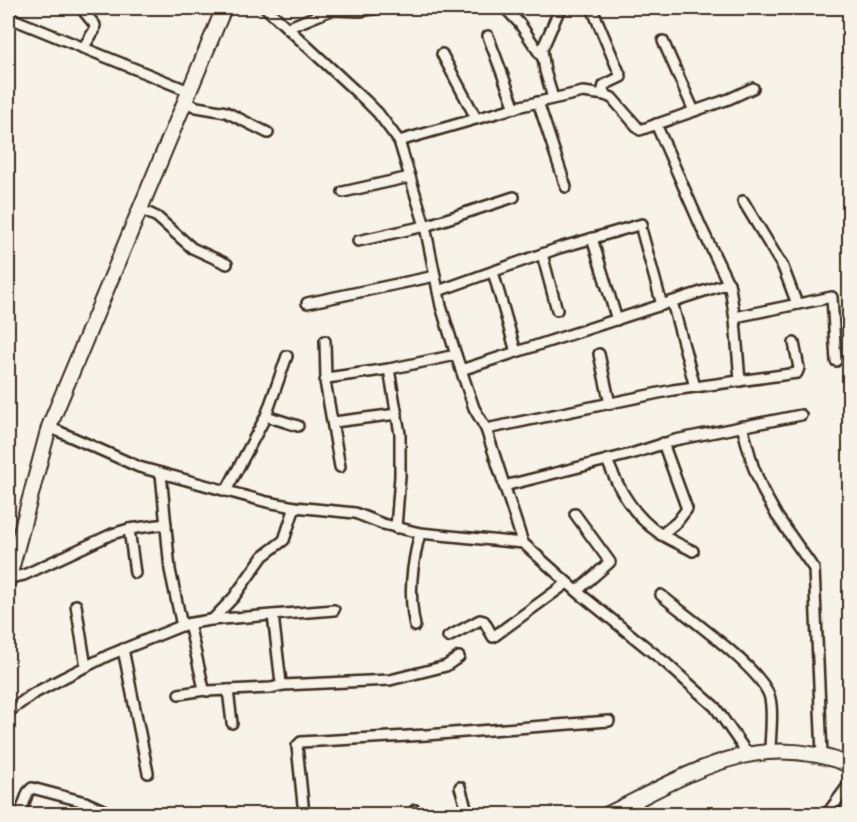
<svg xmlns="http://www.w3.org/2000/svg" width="857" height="822" font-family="Sriracha,sans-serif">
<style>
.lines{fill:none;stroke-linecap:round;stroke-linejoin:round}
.street-casing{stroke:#3b2a1e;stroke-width:14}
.secondary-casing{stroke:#3b2a1e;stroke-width:18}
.street{stroke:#f7f3e8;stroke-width:9}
.secondary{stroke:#f7f3e8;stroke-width:14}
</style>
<rect width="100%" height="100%" fill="#f7f3e8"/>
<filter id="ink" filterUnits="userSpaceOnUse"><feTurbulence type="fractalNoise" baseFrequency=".0167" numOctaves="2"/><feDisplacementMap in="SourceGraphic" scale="12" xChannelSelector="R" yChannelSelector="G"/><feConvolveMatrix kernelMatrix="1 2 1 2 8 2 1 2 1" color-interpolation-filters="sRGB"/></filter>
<g filter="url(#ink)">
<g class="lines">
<defs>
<g id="street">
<polyline points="81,8 95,25 94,31 83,48"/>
<polyline points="266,8 366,101 378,113 399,141 425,226 441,306 456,355 474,408 486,429 523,543 579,593 667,664 715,707 747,753"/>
<polyline points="505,8 520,24 542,57"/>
<polyline points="594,13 621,77 604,85 603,89 605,95"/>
<polyline points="8,17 189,91"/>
<polyline points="287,28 331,10 360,11 379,8"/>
<polyline points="488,36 515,108"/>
<polyline points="663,41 694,111"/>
<polyline points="442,54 476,118"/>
<polyline points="553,98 545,71 542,50 558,13 563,8"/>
<polyline points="185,102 197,107 226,112 268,133"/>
<polyline points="538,102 566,187"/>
<polyline points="656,124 702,229 730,287 735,320 740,381"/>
<polyline points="399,141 521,106 583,92 605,95 612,98 640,130 729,99 753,88"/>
<polyline points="343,192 410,177"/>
<polyline points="743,201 783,267 797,304"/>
<polyline points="140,209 157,217 192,248 227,264"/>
<polyline points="642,232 662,305"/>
<polyline points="592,238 617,320"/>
<polyline points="358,241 425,226 514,197"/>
<polyline points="542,254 557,310"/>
<polyline points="493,272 516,352"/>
<polyline points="438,291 559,248 642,224"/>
<polyline points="672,302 695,387"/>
<polyline points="307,303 435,276"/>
<polyline points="735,317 832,297 836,361"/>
<polyline points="325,341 326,379"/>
<polyline points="599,354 610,404"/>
<polyline points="389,369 400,434 400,476 396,528"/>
<polyline points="461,370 729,283"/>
<polyline points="266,416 298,426"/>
<polyline points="334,422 397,414"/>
<polyline points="742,426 753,466 763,491 777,516 814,569 822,755"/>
<polyline points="49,427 139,467 267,502 295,507 355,513 383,524 420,533 523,543"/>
<polyline points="486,429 673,390 797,373 799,368 794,343"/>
<path d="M607,460C618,488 633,516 659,533C669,540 682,545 693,551"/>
<polyline points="340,467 325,381 327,378 389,369 456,355"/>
<polyline points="161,473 170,570 182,626"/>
<polyline points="504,486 631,454 675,440 801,415"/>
<polyline points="226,491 266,416 287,356"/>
<polyline points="575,514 610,562 577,591"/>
<polyline points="129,529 135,573"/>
<polyline points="661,535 677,522 687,509 663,443"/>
<polyline points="8,578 24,575 112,534 129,529 166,524"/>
<path d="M661,595C686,616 759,667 769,695C774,709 770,736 770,751"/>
<polyline points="76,605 86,667"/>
<polyline points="273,615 281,683 283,685 390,680 446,666 459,657"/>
<polyline points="212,620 234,597 263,556 284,540 295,507"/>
<polyline points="189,624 204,689 207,691 228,690 232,723"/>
<path d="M415,626C408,594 412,565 420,533"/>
<polyline points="448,637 480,620 484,621 493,637 567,583"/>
<polyline points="123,649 148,773"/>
<polyline points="228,690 271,688 283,685"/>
<polyline points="179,694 205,690"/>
<polyline points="8,712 33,694 63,678 109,655 186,624 210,620 334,610"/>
<polyline points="460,787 468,814"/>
<polyline points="635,801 643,814"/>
<polyline points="415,810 417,814"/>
<polyline points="20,814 28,792 32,788 85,802 112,814"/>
<polyline points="80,814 85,802"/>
<polyline points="304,814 297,746 301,742 426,735 609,721"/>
<polyline points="827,814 850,783"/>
</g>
<g id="secondary">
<polyline points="8,581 49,427 224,8"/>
<path d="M608,814C690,774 756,728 850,765"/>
</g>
</defs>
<use href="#street" class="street-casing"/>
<use href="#secondary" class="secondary-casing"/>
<use href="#street" class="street"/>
<use href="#secondary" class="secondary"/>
</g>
</g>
<rect width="857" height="822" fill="none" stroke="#f7f3e8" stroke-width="30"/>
<rect x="15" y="15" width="827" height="792" fill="none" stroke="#3b2a1e" stroke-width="2" filter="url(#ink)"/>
</svg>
